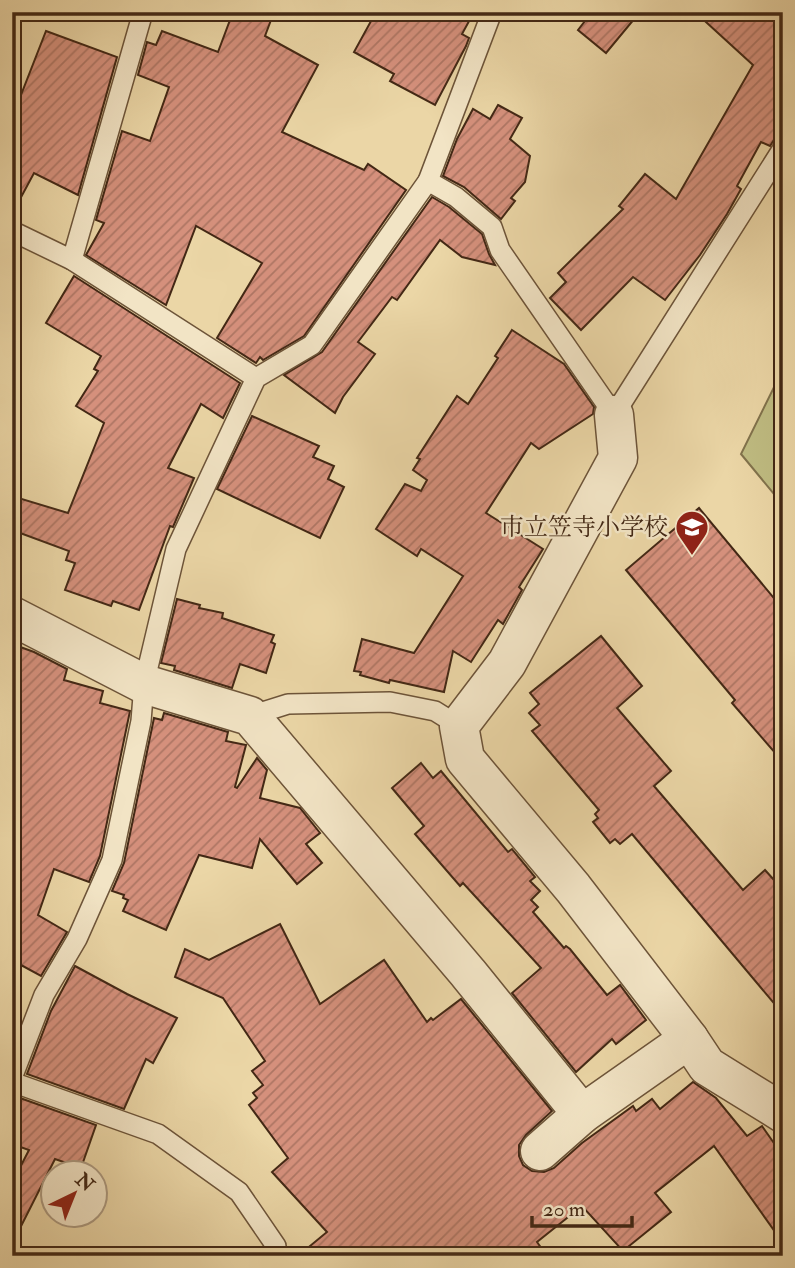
<svg xmlns="http://www.w3.org/2000/svg" width="795" height="1268" font-family="'IM FELL Double Pica','Noto Serif JP',serif">
<style>
.pitch{fill:#bfbc82;stroke:#81724c;stroke-width:2}
.building{fill:url(#building-hatch);stroke:#432815;stroke-width:2}
.lines{fill:none;stroke-linecap:round;stroke-linejoin:round}
.service-casing{stroke:#6d5439;stroke-width:22}
.minor-casing{stroke:#6d5439;stroke-width:41}
.service{stroke:#f2e4c5;stroke-width:19}
.minor{stroke:#f2e4c5;stroke-width:38}
.labels{text-anchor:middle;dominant-baseline:central;stroke-width:5;stroke-linejoin:round;paint-order:stroke}
.poi-label{font-size:24px;fill:#432815;stroke:#f2e4c5;text-anchor:end}
</style>
<defs>
<pattern id="building-hatch" width="6" height="6" patternUnits="userSpaceOnUse" patternTransform="scale(1.75)"><rect width="6" height="6" fill="#d5907c"/><path d="M-1 1l2-2M0 6l6-6M5 7l2-2" fill="none" stroke="#ae7664"/></pattern>
</defs>
<rect width="100%" height="100%" fill="#ebd6a6"/>
<filter id="stains"><feTurbulence type="fractalNoise" baseFrequency=".00286" numOctaves="4"/><feColorMatrix values="0 0 0 0 .2 0 0 0 0 .09 0 0 0 0 .02 0 0 0 .5 -.17"/></filter>
<radialGradient id="worn" r=".72"><stop offset=".6" stop-color="#630" stop-opacity="0"/><stop offset="1" stop-color="#630" stop-opacity=".3"/></radialGradient>
<polygon class="pitch" points="783,369 783,505 741,454"/>
<g class="building">
<polygon points="233,12 274,12 265,36 318,65 282,132 364,170 368,164 406,190 304,336 263,360 260,357 256,363 217,338 262,263 196,226 166,305 86,255 104,223 96,220 122,131 150,141 169,87 138,75 147,42 156,45 162,31 218,52"/>
<polygon points="376,12 474,12 462,34 469,38 466,46 435,105 390,81 394,74 354,52"/>
<polygon points="592,12 640,12 606,53 578,30"/>
<polygon points="695,12 783,12 783,126 770,146 761,142 737,186 741,189 727,214 700,255 665,300 633,277 581,330 550,298 566,282 558,273 623,209 619,206 645,174 676,199 753,65"/>
<polygon points="46,31 117,57 78,195 34,173 12,214 12,118"/>
<polygon points="498,105 522,118 510,139 530,156 525,182 511,198 515,201 501,219 464,187 443,176 457,139 473,109 490,119"/>
<polygon points="432,197 449,207 482,234 489,254 495,265 462,257 440,240 397,300 392,297 358,342 375,354 343,397 335,413 284,375 322,352"/>
<polygon points="74,276 240,383 223,418 201,404 168,468 194,478 173,527 170,526 139,610 113,601 111,606 65,590 75,563 66,560 69,551 12,530 12,496 68,513 104,423 76,406 98,371 94,369 101,356 46,323"/>
<polygon points="512,330 564,364 594,407 593,414 539,449 531,443 486,513 543,549 519,587 522,590 503,624 498,620 471,662 453,651 444,692 390,680 389,683 360,675 361,672 354,671 362,639 414,653 463,576 421,549 417,556 376,529 405,484 421,491 427,480 413,470 420,459 417,458 457,396 468,404 498,358 495,356"/>
<polygon points="252,416 319,446 313,457 334,466 328,479 344,487 320,538 217,489"/>
<polygon points="699,508 783,609 783,762 732,703 735,700 626,570"/>
<polygon points="177,599 200,605 199,608 223,613 222,618 274,635 271,642 275,644 266,673 240,664 232,688 174,670 175,666 161,663"/>
<polygon points="601,636 642,686 617,708 671,771 654,786 743,890 765,870 783,890 783,1014 632,834 620,844 615,839 610,843 593,822 598,818 595,814 599,810 532,731 540,725 529,713 539,704 530,693"/>
<polygon points="12,644 34,652 67,669 64,680 103,691 100,703 130,711 100,856 89,882 54,869 38,915 67,932 41,976 21,965 16,977 12,977"/>
<polygon points="164,713 228,732 226,741 246,745 235,787 237,788 257,758 267,770 260,798 300,808 320,833 306,844 322,863 297,884 260,839 252,868 199,855 166,930 123,911 128,900 123,898 124,895 112,891 124,863 154,718 162,720"/>
<polygon points="421,763 433,778 441,771 508,852 512,849 535,877 530,881 540,891 531,900 538,907 533,912 564,948 566,946 570,949 607,995 620,985 646,1020 616,1044 612,1039 576,1072 512,993 541,968 463,883 460,886 415,834 424,826 392,788"/>
<polygon points="280,924 320,1004 384,960 427,1022 431,1018 433,1020 461,999 552,1111 526,1135 519,1145 519,1156 523,1165 532,1171 544,1172 554,1168 582,1143 633,1106 636,1111 652,1099 660,1109 693,1082 716,1098 747,1136 762,1126 783,1156 783,1243 714,1146 655,1193 671,1212 623,1251 582,1206 537,1242 547,1256 298,1256 327,1232 272,1172 288,1158 249,1105 257,1098 253,1093 263,1085 252,1071 265,1061 223,998 175,977 185,949 209,960"/>
<polygon points="75,966 127,994 177,1018 153,1063 146,1059 124,1109 27,1074 51,1011"/>
<polygon points="20,1098 96,1125 81,1168 55,1159 12,1244 12,1183 29,1150 12,1144 12,1119"/>
</g>
<g class="lines">
<defs>
<g id="service">
<polyline points="428,181 456,197 492,227 500,250 614,415 783,148"/>
<polyline points="12,231 72,260 256,378"/>
<polyline points="72,260 143,12"/>
<polyline points="250,716 288,704 390,702 435,711 459,726"/>
<polyline points="12,1078 44,995 77,939 112,860 141,721 144,684 176,549 256,378 312,345 428,181 492,12"/>
<polyline points="12,1082 158,1134 239,1192 276,1246 276,1256"/>
</g>
<g id="minor">
<polyline points="614,415 618,458 507,663 459,726 465,759 573,888 689,1039 707,1066 783,1113"/>
<polyline points="12,616 144,684 250,716 468,973 582,1114"/>
<polyline points="540,1151 582,1114 689,1039"/>
</g>
</defs>
<use href="#service" class="service-casing"/>
<use href="#minor" class="minor-casing"/>
<use href="#service" class="service"/>
<use href="#minor" class="minor"/>
</g>
<defs>
<symbol id="school-pin" viewBox="-11 -11 22 30"><path d="M0 17L-7.5 6A9.5 9.5 0 1 1 7.5 6Z" fill="#8f2418" stroke="#f2e4c5"/><path d="M0-5L7-2L0 1L-7-2ZM-4 1L0 2.5L4 1V4Q0 6-4 4Z" fill="#fff"/></symbol>
</defs>
<g fill-rule="evenodd">
<use href="#school-pin" x="673" y="508" width="38" height="52"/>
</g>
<g class="labels">
<g class="poi-label">
<text x="668" y="527">市立笠寺小学校</text>
</g>
</g>
<rect width="795" height="1268" fill="none" stroke="#ebd6a6" stroke-width="42"/>
<rect x="14" y="14" width="767" height="1240" fill="none" stroke="#432815" stroke-width="3.5"/>
<rect x="21" y="21" width="753" height="1226" fill="none" stroke="#432815" stroke-width="2"/>
<g transform="translate(74 1194) rotate(43)"><circle r="33" fill="#f2e4c5" stroke="#ac997f" stroke-width="2"/>
<path d="M0-5L12 26L0 18L-12 26Z" fill="#8f2418"/>
<text y="-10" font-size="19" font-weight="bold" text-anchor="middle" fill="#432815">N</text>
</g>
<path d="M532 1216v10h100v-10" fill="none" stroke="#432815" stroke-width="3.5"/>
<text x="543" y="1216" font-size="21" fill="#432815" stroke="#f2e4c5" stroke-width="5" paint-order="stroke">20 m</text>
<rect width="100%" height="100%" filter="url(#stains)"/>
<rect width="100%" height="100%" fill="url(#worn)"/>
</svg>
